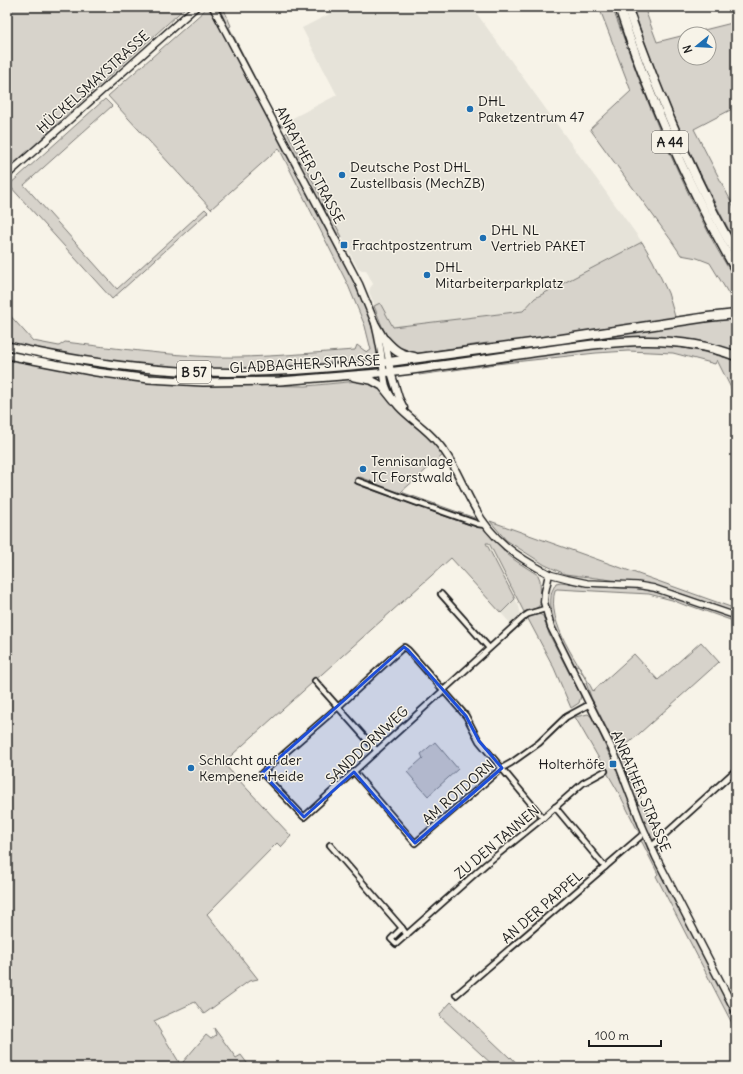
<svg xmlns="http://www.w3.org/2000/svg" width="743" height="1074" font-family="Delius,sans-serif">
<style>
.built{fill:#e6e3d9}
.green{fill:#d7d3cb;stroke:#7a7874;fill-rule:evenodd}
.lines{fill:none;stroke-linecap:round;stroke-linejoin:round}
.minor-casing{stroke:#1c1c1c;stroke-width:8}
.tertiary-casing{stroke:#1c1c1c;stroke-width:8}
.secondary-casing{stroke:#1c1c1c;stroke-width:9}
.primary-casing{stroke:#1c1c1c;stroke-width:10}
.motorway-casing{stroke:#1c1c1c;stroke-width:11}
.minor{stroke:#f7f3e8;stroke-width:4.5}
.tertiary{stroke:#f7f3e8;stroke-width:5.5}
.secondary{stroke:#f7f3e8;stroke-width:6}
.primary{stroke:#f7f3e8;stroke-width:7}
.motorway{stroke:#f7f3e8;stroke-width:8}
.marked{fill:#1d4ed8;fill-opacity:0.2;stroke:#1d4ed8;stroke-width:3;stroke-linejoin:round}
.poi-dot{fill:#1f6fb2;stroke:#f7f3e8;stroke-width:1.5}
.labels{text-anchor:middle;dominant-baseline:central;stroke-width:3;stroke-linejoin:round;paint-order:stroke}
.shield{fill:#f7f3e8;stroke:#5e5c59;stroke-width:1}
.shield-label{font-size:13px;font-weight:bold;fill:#1c1c1c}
.street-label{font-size:14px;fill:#1c1c1c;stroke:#f7f3e8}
.poi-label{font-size:14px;fill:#1c1c1c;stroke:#f7f3e8;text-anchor:start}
</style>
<rect width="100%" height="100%" fill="#f7f3e8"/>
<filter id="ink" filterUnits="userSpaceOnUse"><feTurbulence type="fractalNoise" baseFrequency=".025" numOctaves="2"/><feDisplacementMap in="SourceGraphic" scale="8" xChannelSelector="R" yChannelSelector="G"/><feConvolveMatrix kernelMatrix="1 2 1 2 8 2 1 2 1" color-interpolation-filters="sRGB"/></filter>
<g filter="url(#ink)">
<g class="built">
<polygon points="343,7 472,7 642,242 535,298 523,311 393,327 380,303 375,306 369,292 370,288 373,284 366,270 362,270 357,267 283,123 337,95 302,28"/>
<polygon points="515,599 519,606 521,616 511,624 501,613"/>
</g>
<g class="green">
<polygon points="7,7 186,7 85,98 7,171"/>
<path d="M202,7L207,8L214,14L347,268L366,308L375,338L378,352L374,359L365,362C294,367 222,373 150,366C102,361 54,352 7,342V312L33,341L59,346L65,342C115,348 165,355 216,357C262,358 309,353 355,350L357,345L365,351L368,352L371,350L365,326L348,285L279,148L211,209L108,96L204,11Z"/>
<polygon points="219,7 223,7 231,26 229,27 279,125 283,123 285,126 280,126 277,124 227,26"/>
<polygon points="599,7 612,7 642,87 663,139 691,199 717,249 736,281 736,306 710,263 697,258 681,255 671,240 590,129 631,91"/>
<path d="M633,7H644L657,42L685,35V58H709V34H688L736,22V107L694,129L736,211V243C696,169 658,87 633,7Z"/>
<polygon points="105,99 112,106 24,185 117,289 205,209 208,212 112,299 9,185"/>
<polygon points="287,132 342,237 339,239 332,229 283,136"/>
<path d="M642,242L653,261L668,293L676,320L500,344L487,343L413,354C389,353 382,325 374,306L380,303L393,327L523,311L535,298Z"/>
<polygon points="736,319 736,354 665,338 639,337 606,338 605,336 711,321"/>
<path d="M646,344C677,346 706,351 736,361V398L717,360L715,364L673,353L628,351L596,353L496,364L419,375V371L567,350Z"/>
<path d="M7,359L65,370L113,378L178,384L306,386L358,381L377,385L406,418L422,430L436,443L444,454L477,515V518L474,520L453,512L448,511L370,484L371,481L360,477L358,481L361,486L470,525L484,527L507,554L516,561L538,575L540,580L541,603L537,608L524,612L489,543H486L515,599L501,613L451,558L223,763L291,836L281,847L277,843L207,914L258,979L249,981L204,1014L195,1002L154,1021L179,1062L176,1067H12L7,1058ZM443,455L475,517V518L401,492Z"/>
<polygon points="490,521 736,609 736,613 673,591 643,584 565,574 545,565 506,540"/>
<path d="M561,582L596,587L639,589L661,593L736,619V622L688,605L687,606L672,600L649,594L557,589L555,590C546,625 579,662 593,691L634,654L658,680L701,642L719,662L621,750L641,798H635L612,739L591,697L586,683L587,682L578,666L576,667C562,648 546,614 552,591C553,588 555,586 556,583Z"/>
<polygon points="539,614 543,616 549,634 581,696 579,703 571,708 554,668 527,617"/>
<polygon points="588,714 593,718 607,750 621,776 661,872 661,875 736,1019 736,1031 656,876 658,874 642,842 639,841 641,837 620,795 575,717"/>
<polygon points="435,742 458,769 428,796 407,772 423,758 421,754"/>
<polygon points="643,802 659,837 655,841 651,840 638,805"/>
<polygon points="451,1002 510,1058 511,1057 520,1067 495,1067 441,1017 440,1014"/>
<polygon points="214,1028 236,1058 241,1055 250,1067 180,1067 183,1062 206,1035 211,1039 216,1035"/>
</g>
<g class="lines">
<defs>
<g id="minor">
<polyline points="358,481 415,502 478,524 485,525"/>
<polyline points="441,594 489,648"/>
<polyline points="315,681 338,707 400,650 404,647 408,650 466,716 479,741 543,818"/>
<polyline points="377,751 338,707 262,773 304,817 525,616 528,614 545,609"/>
<polyline points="354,772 415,843 502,768 511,763 539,743 566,717 590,704"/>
<polyline points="555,807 605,867"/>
<polyline points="330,845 402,928"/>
<polyline points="651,847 736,770"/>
<polyline points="407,935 402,928 391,939 396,944 486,864 543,818 583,783 605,771"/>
<polyline points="456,995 641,836"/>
</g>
<polyline id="tertiary" points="549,574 568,579 587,583 637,585 654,588 736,616"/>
<g id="secondary">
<polyline points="213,7 359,284 375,323 385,340 391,372 399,398 404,408"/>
<polyline points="7,175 196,7"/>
<path d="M375,323C378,336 381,349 382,362C384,370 384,379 386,386C395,412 421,422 437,442C454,461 462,486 475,508C492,540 517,557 549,574L545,592L544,602L551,627L615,755L643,828L656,857L736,1012"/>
</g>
<g id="primary">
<path d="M7,346C71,360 137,370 202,372C264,374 327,369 389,362"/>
<polyline points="7,355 96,372 149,379 203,382 280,381 391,372"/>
<polyline points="354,377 371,380 382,386 394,401"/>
</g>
<g id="motorway">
<path d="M619,7C649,98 688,186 736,270"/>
<path d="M627,7C657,92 691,176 736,254"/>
<path d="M385,340C395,351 399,354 414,357"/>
<polyline points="389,362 561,339 708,317 736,314"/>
<path d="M391,372C442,366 493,358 544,351C608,342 674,332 736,356"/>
</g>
</defs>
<use href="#minor" class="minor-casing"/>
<use href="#tertiary" class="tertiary-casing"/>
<use href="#secondary" class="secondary-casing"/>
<use href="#primary" class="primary-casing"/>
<use href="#motorway" class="motorway-casing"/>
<use href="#minor" class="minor"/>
<use href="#tertiary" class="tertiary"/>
<use href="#secondary" class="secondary"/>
<use href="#primary" class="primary"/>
<use href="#motorway" class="motorway"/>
</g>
</g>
<path class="marked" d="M404,647L408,650L466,716L479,741L502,768L415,843L354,772L304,817L262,773Z"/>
<g class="poi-dot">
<circle cx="470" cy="109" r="4"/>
<circle cx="342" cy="175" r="4"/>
<circle cx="483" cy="238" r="4"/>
<rect x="340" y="241" width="8" height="8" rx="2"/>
<circle cx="427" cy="275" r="4"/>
<circle cx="363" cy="469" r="4"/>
<rect x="609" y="760" width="8" height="8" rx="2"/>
<circle cx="191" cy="768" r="4"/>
</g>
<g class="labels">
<g class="shield">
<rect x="652" y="131" width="36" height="22" rx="3"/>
<rect x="177" y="361" width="34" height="22" rx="3"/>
</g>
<g class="shield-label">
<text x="670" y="142">A 44</text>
<text x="194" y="372">B 57</text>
</g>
<g class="street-label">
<text transform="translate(93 82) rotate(-42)">HÜCKELSMAYSTRASSE</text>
<text transform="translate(310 165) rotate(62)">ANRATHER STRASSE</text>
<text transform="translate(305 364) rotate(-3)">GLADBACHER STRASSE</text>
<text transform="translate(367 745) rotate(-43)">SANDDORNWEG</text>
<text transform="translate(641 791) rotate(67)">ANRATHER STRASSE</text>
<text transform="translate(458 792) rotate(-41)">AM ROTDORN</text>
<text transform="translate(497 842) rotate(-40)">ZU DEN TANNEN</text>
<text transform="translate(542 907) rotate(-41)">AN DER PAPPEL</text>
</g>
<g class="poi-label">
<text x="478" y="101">DHL<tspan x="478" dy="16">Paketzentrum 47</tspan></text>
<text x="350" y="167">Deutsche Post DHL<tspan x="350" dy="16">Zustellbasis (MechZB)</tspan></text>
<text x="491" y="230">DHL NL<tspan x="491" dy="16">Vertrieb PAKET</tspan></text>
<text x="352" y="245">Frachtpostzentrum</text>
<text x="435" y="267">DHL<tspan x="435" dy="16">Mitarbeiterparkplatz</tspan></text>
<text x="371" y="461">Tennisanlage<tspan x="371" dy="16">TC Forstwald</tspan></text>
<text x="199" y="760">Schlacht auf der<tspan x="199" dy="16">Kempener Heide</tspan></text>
<text x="605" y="764" text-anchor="end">Holterhöfe</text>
</g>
</g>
<rect width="743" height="1074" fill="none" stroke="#f7f3e8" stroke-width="24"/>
<rect x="12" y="12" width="719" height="1050" fill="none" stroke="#1c1c1c" stroke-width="1.5" filter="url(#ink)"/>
<g transform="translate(697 46) rotate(252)"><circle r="19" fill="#f7f3e8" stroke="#9f9d96"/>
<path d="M0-3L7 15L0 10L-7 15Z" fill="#1f6fb2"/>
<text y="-6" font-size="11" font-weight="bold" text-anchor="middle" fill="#1c1c1c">N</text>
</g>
<path d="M589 1040v6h72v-6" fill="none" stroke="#1c1c1c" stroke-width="2"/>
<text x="595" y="1040" font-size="12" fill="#1c1c1c" stroke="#f7f3e8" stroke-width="3" paint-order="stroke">100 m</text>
</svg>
